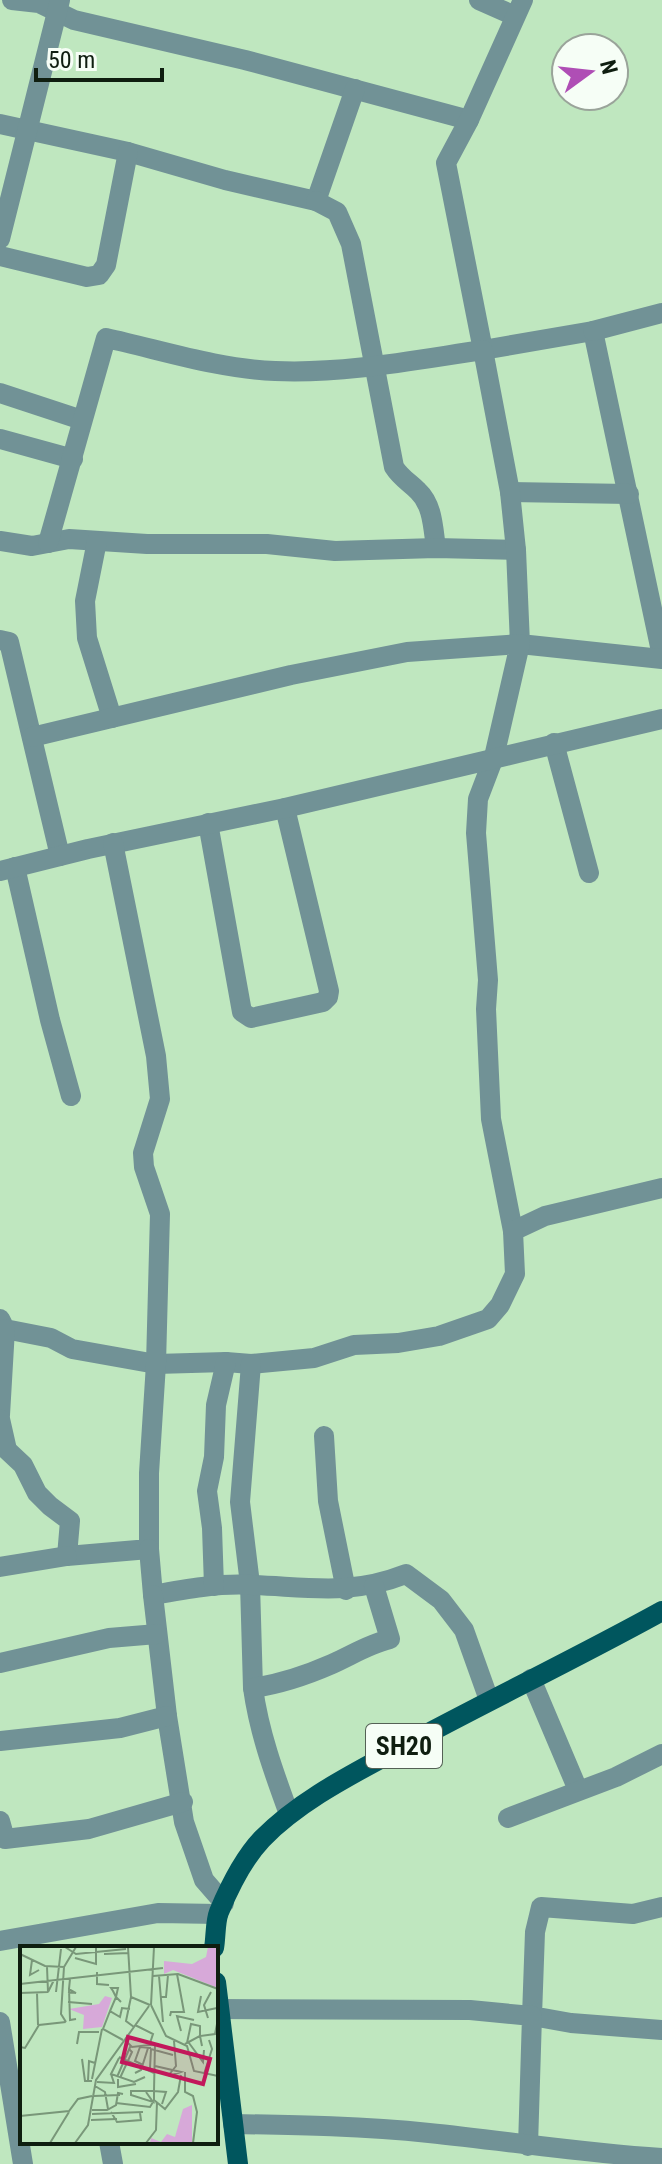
<svg xmlns="http://www.w3.org/2000/svg" width="662" height="2164" font-family="'Roboto Condensed',sans-serif">
<style>
.lines{fill:none;stroke-linecap:round;stroke-linejoin:round}
.minor{stroke:#719296;stroke-width:20}
.major{stroke:#00565e;stroke-width:20}
.labels{text-anchor:middle;dominant-baseline:central;stroke-width:8;stroke-linejoin:round;paint-order:stroke}
.shield{fill:#f6fef6;stroke:#546155;stroke-width:2}
.shield-label{font-size:26px;font-weight:bold;fill:#0f1e10}
.inset-road{fill:none;stroke:#799779;stroke-width:2}
.view{fill:#c2185b;fill-opacity:0.15;stroke:#c2185b;stroke-width:4}
.inset-edge{fill:none;stroke:#0f1e10;stroke-width:4}
</style>
<rect width="100%" height="100%" fill="#bfe7bf"/>
<g class="lines">
<g class="minor">
<polyline points="12,0 39,3 74,20 245,60 469,120"/>
<polyline points="479,0 515,16"/>
<polyline points="523,0 469,120 446,163 483,350 593,331 662,656"/>
<polyline points="0,124 128,152 225,180 316,201 355,89"/>
<path d="M316,201L337,212L351,244L394,467C401,478 409,482 418,491C433,505 433,528 436,548"/>
<polyline points="0,239 60,0"/>
<polyline points="0,256 87,277 99,275 106,265 128,152"/>
<polyline points="593,331 662,313"/>
<polyline points="0,393 82,420"/>
<polyline points="0,439 73,459"/>
<polyline points="510,492 629,494"/>
<polyline points="0,541 32,546 69,539 147,544 267,544 335,551 436,548 516,550"/>
<polyline points="97,541 85,601 87,638 112,718"/>
<path d="M48,543L106,338C161,350 219,369 275,371C345,374 415,360 483,350L510,492L516,550L520,644L662,659"/>
<polyline points="0,640 9,642 60,856"/>
<polyline points="32,737 291,675 407,652 520,644 494,757 478,799 476,833 488,980 486,1009 491,1119 513,1231"/>
<polyline points="554,743 589,873"/>
<polyline points="208,823 242,1012 251,1018 323,1002 328,997 329,991 285,808"/>
<polyline points="15,867 50,1020 71,1096"/>
<polyline points="0,871 88,849 285,808 662,719"/>
<polyline points="0,1319 5,1329 51,1338 72,1349 156,1364 226,1362 251,1364 314,1358 354,1345 398,1343 439,1336 488,1319 500,1305 515,1274 513,1231 545,1216 662,1188"/>
<polyline points="251,1364 240,1502 250,1584 253,1688"/>
<polyline points="0,1415 5,1329"/>
<polyline points="0,1419 7,1450 23,1465 37,1493 50,1506 70,1521 67,1556 149,1549 149,1473 156,1364 160,1214 144,1167 143,1153 160,1099 156,1056 113,843"/>
<polyline points="324,1436 328,1501 346,1590"/>
<path d="M149,1549L153,1595C186,1589 219,1583 252,1585C309,1587 350,1596 406,1574L441,1600L464,1630L489,1700"/>
<polyline points="0,1567 67,1556"/>
<polyline points="214,1586 212,1528 207,1491 214,1457 216,1405 226,1362"/>
<polyline points="153,1595 167,1716 184,1822 204,1880 224,1903"/>
<polyline points="0,1663 109,1638 157,1634"/>
<polyline points="531,1679 578,1790"/>
<polyline points="0,1741 120,1728 167,1716"/>
<path d="M289,1814C274,1773 259,1732 253,1688C280,1684 307,1675 332,1664C352,1655 369,1644 390,1639L374,1586"/>
<polyline points="508,1818 616,1777 662,1754"/>
<polyline points="0,1821 5,1839 89,1829 183,1802"/>
<polyline points="662,1907 633,1914 541,1907 535,1932 532,2016 571,2023 662,2030"/>
<polyline points="0,1941 158,1913 218,1914"/>
<polyline points="219,2009 470,2010 532,2016 528,2146"/>
<polyline points="0,2022 23,2164"/>
<path d="M233,2124C298,2125 364,2126 429,2133C507,2141 584,2153 662,2158"/>
<polyline points="109,2142 113,2164"/>
</g>
<g class="major">
<path d="M214,1948C216,1937 215,1922 219,1912C229,1888 244,1858 262,1839C301,1799 355,1773 404,1746C489,1700 577,1658 662,1611"/>
<polyline points="216,1982 238,2164"/>
</g>
</g>
<g class="labels">
<rect class="shield" x="366" y="1724" width="76" height="44" rx="6"/>
<g class="shield-label">
<text x="404" y="1746">SH20</text>
</g>
</g>
<g transform="translate(20 1946)">
<rect width="198" height="198" fill="#bfe7bf"/>
<path d="M188,1H198V42L153,24L144,28V15L172,18L186,11ZM85,50L92,52L82,81L63,83L64,69L49,63L79,58ZM172,159V197H130L131,192L141,196L147,188L155,191L163,163Z" fill="#d7a9d9"/>
<path class="inset-road" d="M45,1L56,8L106,3M108,1L111,51L130,59M0,8L25,20L44,21L56,1M84,8L109,7M55,12L76,18V1M12,14L10,29L19,24M27,21L28,46L34,34M44,21L41,68L46,76M77,26V38L89,39M133,30L158,28L198,43M139,30L143,76M0,38L143,22M91,42H98L96,51L93,45ZM49,43L50,74L56,73M36,46L41,3M48,46L56,47L49,43L50,33M0,47L28,46M17,47L18,79M181,50L178,66L197,62M111,51L106,75L114,81M140,51H146L148,29M48,56L72,58M101,56L96,51L90,65L100,71L102,62L110,63M131,59L146,90L167,100L174,125L198,130M131,59L134,1M90,65L83,83L103,94M150,70L151,66H164L157,28M188,72L184,59L191,46M115,79L133,88L130,97M161,85L157,70L174,74M106,95L112,101L139,98M169,97L183,116L184,104M57,98L59,86H79M165,98L180,90V80L171,78L167,97M182,100L180,90L195,88L198,73M0,101L5,102L19,79L46,76M99,111L134,127M99,112L91,128L114,136L125,131M62,113L65,135H72M123,119L115,115L120,101L131,102M135,120L161,126L152,129M130,122L131,103L153,109M165,126V146L173,150L177,166L173,197M115,127L121,124L128,102M184,128L192,103L189,94M148,130L156,120L154,95M97,131L111,99M100,132L112,106L109,103M72,133L82,83M98,133V141L116,138M68,135L69,115L75,117M77,136L94,137L91,128M75,140L85,146L88,163M126,146L133,156L111,149V145H134L135,98M74,150L100,149M96,157L130,161L133,156M142,158L146,146L134,145V154L145,163L158,146L161,129M72,164H87L96,159L98,147L103,148M91,166L97,176L121,174L120,167M72,168L123,166M0,170L49,165L58,153L72,150M71,174L97,173M30,197L49,166M55,197L68,179L76,134L129,60M126,197L136,184L137,156"/>
<path class="view" d="M108,91L190,113L183,138L102,116Z"/>
<rect width="198" height="198" class="inset-edge"/>
</g>
<g transform="translate(590 72) rotate(75)"><circle r="38" fill="#f6fef6" stroke="#9aa49a" stroke-width="2"/>
<path d="M0-6L14 30L0 20L-14 30Z" fill="#af4eb5"/>
<text y="-12" font-size="22" font-weight="bold" text-anchor="middle" fill="#0f1e10">N</text>
</g>
<path d="M36 68v12h126v-12" fill="none" stroke="#0f1e10" stroke-width="4"/>
<text x="48" y="68" font-size="24" fill="#0f1e10" stroke="#f6fef6" stroke-width="6" paint-order="stroke">50 m</text>
</svg>
